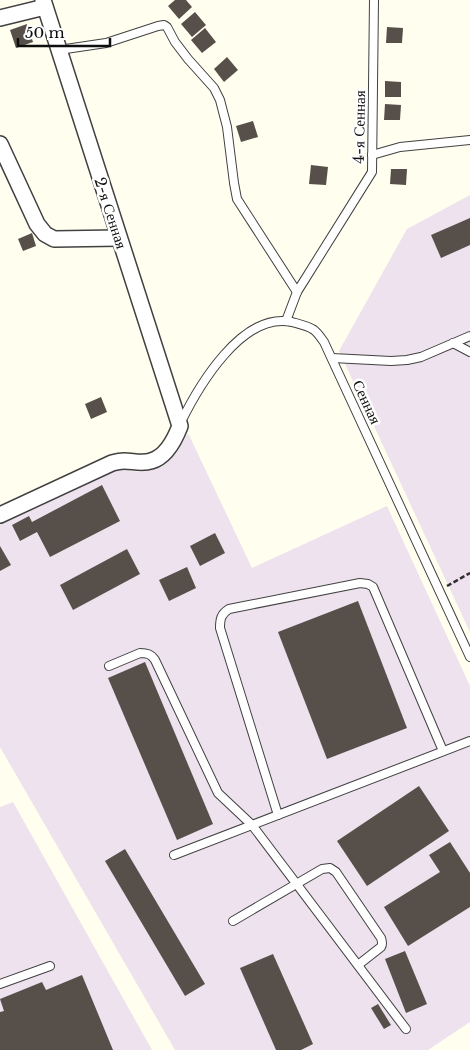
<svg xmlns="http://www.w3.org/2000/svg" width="470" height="1050" font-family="'Libre Baskerville',serif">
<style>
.industrial{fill:#ede2ed}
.building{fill:#57504a}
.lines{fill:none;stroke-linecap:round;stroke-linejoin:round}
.service-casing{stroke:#414141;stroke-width:10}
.minor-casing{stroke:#414141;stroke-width:18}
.path{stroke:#303030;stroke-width:2.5;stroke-dasharray:5 2.5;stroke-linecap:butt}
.service{stroke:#fff;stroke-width:8}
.minor{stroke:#fff;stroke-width:15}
.labels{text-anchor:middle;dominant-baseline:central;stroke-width:5;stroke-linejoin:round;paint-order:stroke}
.street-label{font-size:15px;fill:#0e0e0e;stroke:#fff}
</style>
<rect width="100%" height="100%" fill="#fffeef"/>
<g class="industrial">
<polygon points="470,195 470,632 339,351 407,229"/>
<polygon points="188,433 252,568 387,506 470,686 470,1022 428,1050 175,1050 0,747 0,524 115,469 141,472 164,465 177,452"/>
<polygon points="13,802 152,1050 0,1050 0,807"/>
</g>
<g class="building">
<polygon points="175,0 186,0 192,7 179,19 168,6"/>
<polygon points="195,12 206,25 192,37 181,24"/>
<polygon points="27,24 33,42 16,48 10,30"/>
<polygon points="387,27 403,28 402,43 386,43"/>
<polygon points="205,28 216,42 202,53 191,40"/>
<polygon points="227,57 238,70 224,82 214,69"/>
<polygon points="385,81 401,82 401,97 385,97"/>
<polygon points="385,104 401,105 400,120 384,120"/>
<polygon points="253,121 258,137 241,142 236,126"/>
<polygon points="311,165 328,167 326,185 309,184"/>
<polygon points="391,169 407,169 406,185 390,184"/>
<polygon points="470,218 470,245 441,258 431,235"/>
<polygon points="32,233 36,246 23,251 18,239"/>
<polygon points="101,397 107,412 91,419 85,404"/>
<polygon points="102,485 120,521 50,557 37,532 20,541 12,525 29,516 32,522"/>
<polygon points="215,533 225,553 200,566 190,546"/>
<polygon points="0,546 11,565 0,571"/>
<polygon points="127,549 140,574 73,610 60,585"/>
<polygon points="187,567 196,588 169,601 159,580"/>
<polygon points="358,601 407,728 327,759 278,632"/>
<polygon points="145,662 213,824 177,840 108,678"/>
<polygon points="419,786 449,831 367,886 337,841"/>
<polygon points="450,842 470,873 470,907 408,946 384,907 440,872 429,855"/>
<polygon points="125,849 205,984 185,996 105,861"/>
<polygon points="405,951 427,1004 406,1013 385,959"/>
<polygon points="273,954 313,1044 301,1050 276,1050 240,968"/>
<polygon points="82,975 113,1050 0,1050 0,1012 4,1011 0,999 42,982 46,990"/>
<polygon points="378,1004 391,1025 384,1029 371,1008"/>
</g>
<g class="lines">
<defs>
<g id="service">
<polyline points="59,50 106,43 158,26 164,25 167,27 175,42 188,59 214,88 220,100 227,127 234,183 237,199 297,292"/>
<polyline points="372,155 400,147 470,140"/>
<polyline points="286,321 297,292 372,172 374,0"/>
<polyline points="453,343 470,352"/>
<polyline points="332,358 391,361 407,360 421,357 470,336"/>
<path d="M180,424C198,387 242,311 292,322C299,324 308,326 314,330C318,333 321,338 324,342L470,657"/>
<path d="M109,666L140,653C147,653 151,654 155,660L218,793L252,825L406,1029"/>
<path d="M278,815L220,628C220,619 221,614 229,609L360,583L368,584L373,587L443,751"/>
<polyline points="174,855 470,741"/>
<path d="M233,921L322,869L330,868L336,872L381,938C382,941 383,944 381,947L358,965"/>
<polyline points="0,984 50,966"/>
</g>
<g id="minor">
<polyline points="0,18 45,7"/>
<polyline points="0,144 37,224 45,234 54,239 119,238"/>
<path d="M0,515L112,463C116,462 120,461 124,461C133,461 142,464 151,461C166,457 175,439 180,426L43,0"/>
</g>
</defs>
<use href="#service" class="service-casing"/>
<use href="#minor" class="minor-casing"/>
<polyline class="path" points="447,586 470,573"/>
<use href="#service" class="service"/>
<use href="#minor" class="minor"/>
</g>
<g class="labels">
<g class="street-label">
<text transform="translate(359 127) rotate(-89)">4-я Сенная</text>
<text transform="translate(111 213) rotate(72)">2-я Сенная</text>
<text transform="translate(367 402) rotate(65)">Сенная</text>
</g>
</g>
<path d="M18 38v8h92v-8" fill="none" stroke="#0e0e0e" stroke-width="2.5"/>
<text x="25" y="38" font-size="15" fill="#0e0e0e" stroke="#ffffff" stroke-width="4" paint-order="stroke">50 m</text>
</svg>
